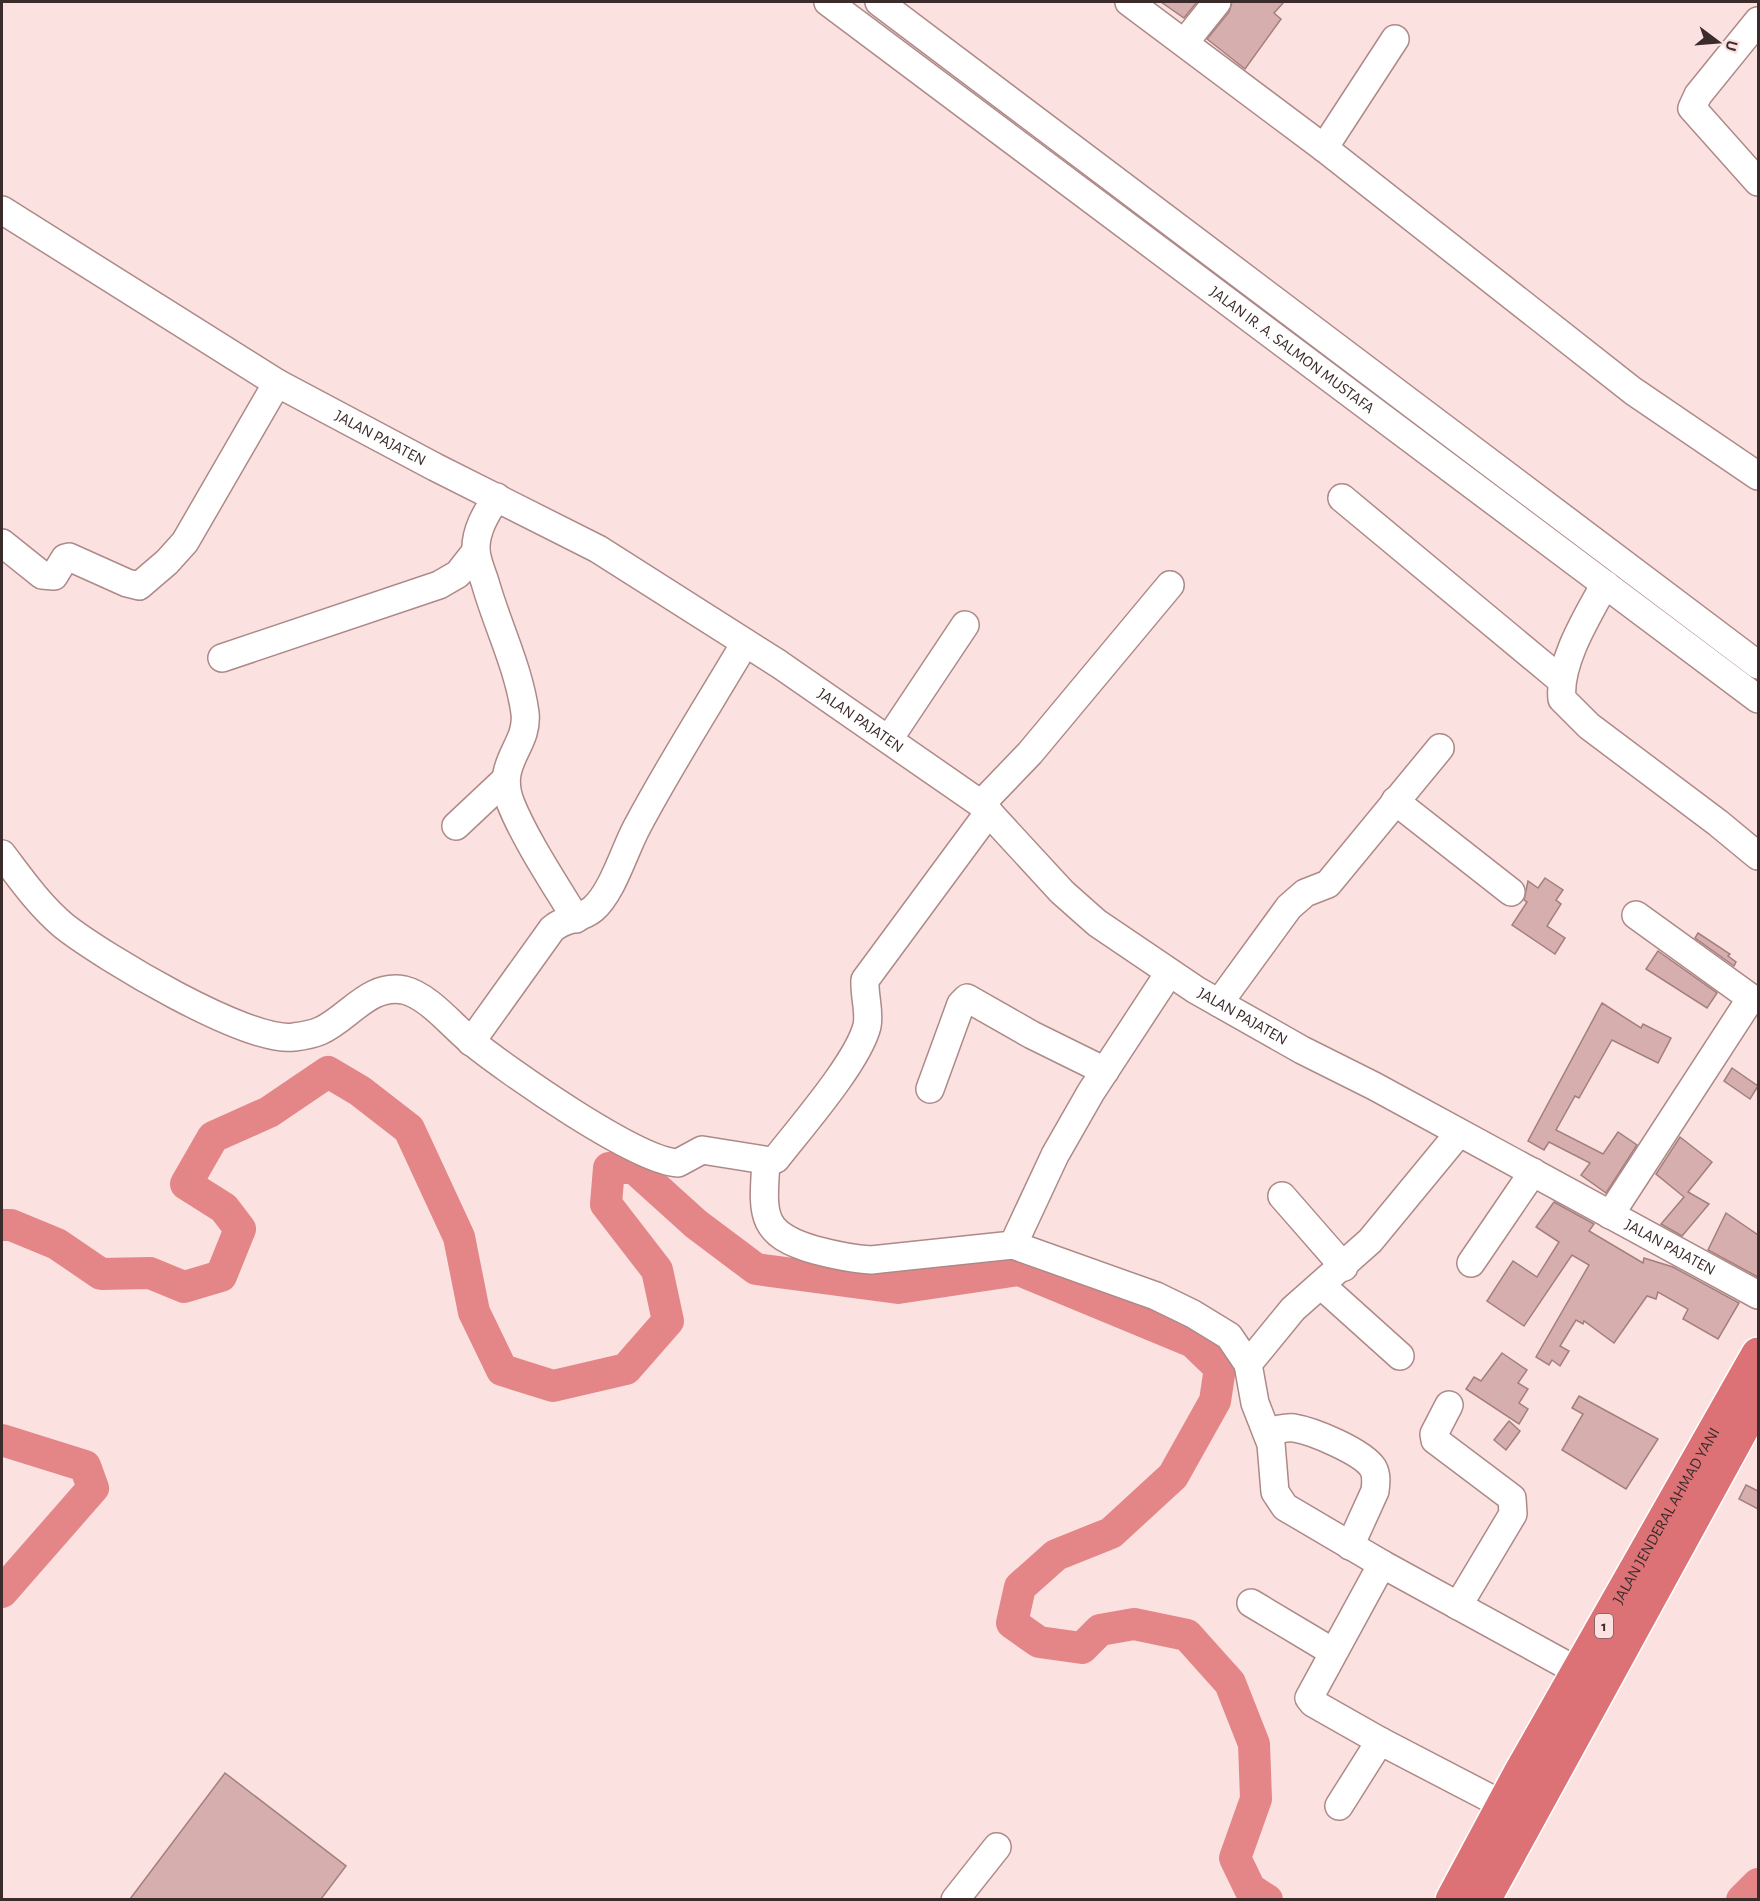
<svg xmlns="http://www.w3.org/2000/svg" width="1760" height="1901" font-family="'Alegreya Sans',sans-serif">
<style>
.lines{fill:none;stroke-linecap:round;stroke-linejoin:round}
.river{stroke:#e48688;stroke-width:32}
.building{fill:#d5aead;stroke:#a37f7e;stroke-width:1.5}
.minor-casing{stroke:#ae8988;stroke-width:30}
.highway-casing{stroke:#fff;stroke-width:36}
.minor{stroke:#fff;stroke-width:27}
.highway{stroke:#dd7276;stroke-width:33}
.labels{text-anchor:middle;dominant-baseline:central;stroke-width:6;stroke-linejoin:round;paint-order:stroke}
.shield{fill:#fbe2e1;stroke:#756262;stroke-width:1.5}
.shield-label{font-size:15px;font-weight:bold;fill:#3b2b2b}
.street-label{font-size:16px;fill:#3b2b2b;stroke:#fbe2e1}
</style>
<rect width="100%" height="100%" fill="#fbe2e1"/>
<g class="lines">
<g class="river">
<polyline points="2,1225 11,1225 57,1244 101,1274 150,1273 184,1287 221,1276 240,1229 224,1208 186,1184 213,1137 269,1112 328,1072 360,1091 409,1129 459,1237 474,1312 502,1370 553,1386 626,1369 668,1321 657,1270 606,1204 609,1168 634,1168 696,1224 756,1269 898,1288 1019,1270 1193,1342 1220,1368 1215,1401 1173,1476 1111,1533 1056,1555 1020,1587 1012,1623 1039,1642 1082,1648 1100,1630 1134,1624 1187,1635 1230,1683 1254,1744 1256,1799 1235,1858 1250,1889 1267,1900"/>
<polyline points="2,1440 85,1466 93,1488 2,1592"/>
<polyline points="1742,1900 1758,1884"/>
</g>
</g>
<g class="building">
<polygon points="1161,2 1197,2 1184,18"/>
<polygon points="1232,2 1284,2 1274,13 1281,19 1245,69 1207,39 1229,12"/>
<polygon points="1545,878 1563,890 1556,900 1561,904 1547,926 1565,938 1555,954 1512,925 1527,902 1524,900 1528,881 1538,888"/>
<polygon points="1698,933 1730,954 1728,956 1736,962 1734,966 1695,938"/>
<polygon points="1658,951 1717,993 1707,1008 1646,969"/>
<polygon points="1602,1003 1641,1028 1643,1024 1671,1038 1658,1063 1612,1040 1579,1098 1575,1096 1556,1130 1603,1154 1618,1132 1637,1145 1606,1193 1581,1175 1590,1163 1549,1142 1544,1150 1528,1141"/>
<polygon points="1732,1068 1758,1086 1750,1099 1724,1081"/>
<polygon points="1680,1137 1712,1162 1688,1192 1709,1204 1682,1236 1661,1224 1684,1197 1656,1174"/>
<polygon points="1554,1202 1594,1224 1589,1231 1643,1263 1644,1258 1673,1267 1739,1303 1718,1339 1683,1319 1688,1309 1658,1292 1656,1299 1647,1296 1614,1343 1584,1321 1583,1324 1576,1320 1560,1346 1569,1351 1560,1366 1552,1360 1549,1365 1536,1357 1589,1265 1572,1255 1524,1326 1487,1301 1513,1261 1537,1277 1559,1242 1536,1227"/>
<polygon points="1726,1213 1758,1235 1758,1277 1708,1250"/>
<polygon points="1502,1353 1527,1370 1518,1383 1528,1389 1519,1403 1528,1409 1519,1424 1466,1389 1474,1377 1481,1381"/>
<polygon points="1579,1396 1658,1439 1626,1489 1562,1450 1583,1414 1572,1408"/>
<polygon points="1509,1421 1520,1431 1506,1450 1494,1440"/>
<polygon points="1746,1485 1758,1491 1758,1509 1739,1499"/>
<polygon points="225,1773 346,1866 321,1899 130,1899"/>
</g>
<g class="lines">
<defs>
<g id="minor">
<path id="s1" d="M828,2L1758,699"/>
<polyline points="879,2 1758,665"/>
<polyline points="1129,2 1324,148 1633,391 1758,476"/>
<polyline points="1758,21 1698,95 1692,108 1758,182"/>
<polyline points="1185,42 1217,2"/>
<polyline points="1324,148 1395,39"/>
<path id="s2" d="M2,210L277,383L435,467L598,549L779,664L981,804L1062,892L1097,923L1196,990L1302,1050L1374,1086L1758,1295"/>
<path d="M497,497C486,513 475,531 476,551C477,561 482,573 485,582C497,625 519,668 525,713C529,747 494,762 511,804C526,841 555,884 576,919"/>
<polyline points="1342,498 1561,680"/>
<polyline points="2,543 42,575 54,576 65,558 69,557 127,583 139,586 167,562 185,542 277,383"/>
<path d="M1605,584C1588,615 1558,663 1562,699L1589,726L1718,823L1758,856"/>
<polyline points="222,658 439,585 458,574 476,551"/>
<polyline points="889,739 965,625"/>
<polyline points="1395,801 1511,892"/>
<polyline points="981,804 1030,753 1170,585"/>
<polyline points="456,826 505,780"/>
<path d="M2,854C21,879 39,905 64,926C102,956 248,1044 294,1037C302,1036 313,1034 320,1031C348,1019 369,983 404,990C429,996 452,1026 472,1042C508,1071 636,1161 678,1163L702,1150L771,1161L776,1159C800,1128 858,1062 867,1026C870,1012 864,995 865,980L989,812"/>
<polyline points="1219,1003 1289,907 1305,893 1328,884 1440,748"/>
<path d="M471,1042L552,929C564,918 580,920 593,909C613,892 625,848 638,825C671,763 709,704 745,643"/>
<polyline points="930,1089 961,1004 967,998 1032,1035 1105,1071"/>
<polyline points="1459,1133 1370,1241 1293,1309 1248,1364 1255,1403 1271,1444 1275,1492 1285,1507 1382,1564 1309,1698 1313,1703 1380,1741 1503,1805"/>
<path d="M766,1161C763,1213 758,1234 815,1250C834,1255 851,1259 871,1260L1013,1245L1156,1296L1193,1314L1229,1336L1248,1364"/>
<polyline points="1282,1196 1344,1267"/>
<polyline points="1610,1215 1751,998 1636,915"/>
<polyline points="1013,1245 1055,1155 1091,1092 1169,973"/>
<polyline points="1471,1263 1533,1172"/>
<polyline points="1321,1285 1400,1356"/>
<polyline points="1449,1405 1434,1434 1435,1440 1512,1498 1513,1514 1458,1606"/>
<path d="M1267,1433C1276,1430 1285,1427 1294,1428C1313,1431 1363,1452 1373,1468C1377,1475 1376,1483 1375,1491L1350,1546"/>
<polyline points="1382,1564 1579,1672"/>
<polyline points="1251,1603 1333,1652"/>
<polyline points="1339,1806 1380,1741"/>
<polyline points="955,1900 997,1847"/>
</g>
<g id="highway">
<path id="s3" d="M1452,1900L1519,1775L1758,1354"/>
<polyline points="1484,1900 1758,1400"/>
</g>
</defs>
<use href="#minor" class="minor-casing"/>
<use href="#highway" class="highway-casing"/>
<use href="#minor" class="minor"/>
<use href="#highway" class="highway"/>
</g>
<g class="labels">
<rect class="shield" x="1595" y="1614" width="18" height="24" rx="4.5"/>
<g class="shield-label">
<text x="1604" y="1626">1</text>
</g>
<g class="street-label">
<text stroke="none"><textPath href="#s1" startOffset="580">JALAN IR. A. SALMON MUSTAFA</textPath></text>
<text stroke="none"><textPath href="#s2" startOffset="442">JALAN PAJATEN</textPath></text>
<text stroke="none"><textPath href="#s2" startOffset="1000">JALAN PAJATEN</textPath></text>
<text stroke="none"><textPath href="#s2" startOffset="1486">JALAN PAJATEN</textPath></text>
<text stroke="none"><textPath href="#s2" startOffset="1972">JALAN PAJATEN</textPath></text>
<text stroke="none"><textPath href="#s3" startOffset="440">JALAN JENDERAL AHMAD YANI</textPath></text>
</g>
</g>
<rect width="1760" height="1901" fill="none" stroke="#3b2b2b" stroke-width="6"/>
<g transform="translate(1718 42) rotate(106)" stroke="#fbe2e1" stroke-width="4.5" paint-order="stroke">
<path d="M0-4.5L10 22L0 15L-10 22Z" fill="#3b2b2b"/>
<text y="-9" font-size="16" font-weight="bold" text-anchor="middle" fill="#3b2b2b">U</text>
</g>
</svg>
